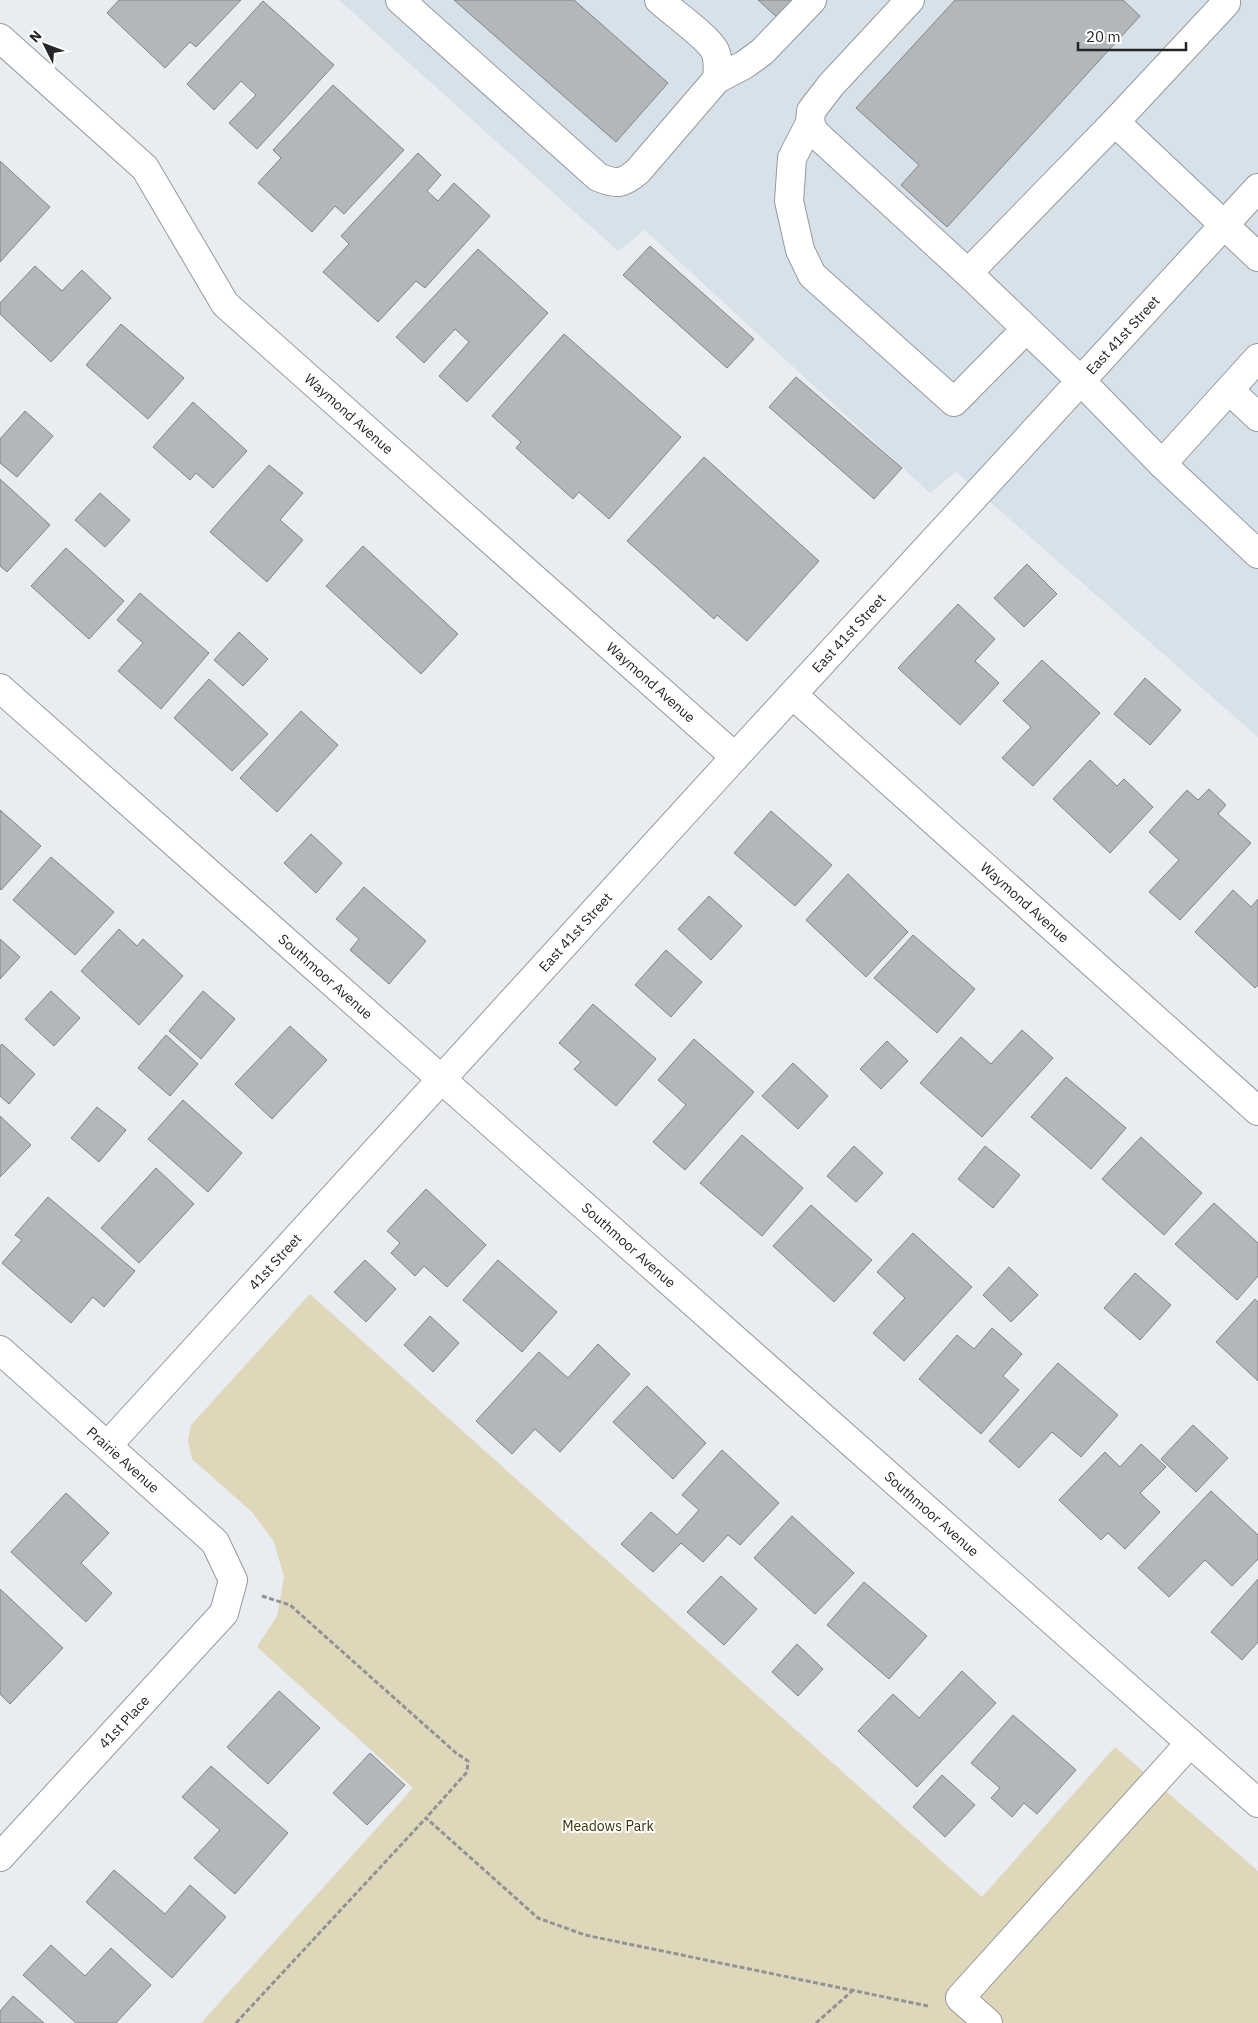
<svg xmlns="http://www.w3.org/2000/svg" width="1258" height="2023" font-family="'IBM Plex Sans',sans-serif">
<style>
.built{fill:#d7e1e9}
.green{fill:#dfd7b9}
.building{fill:#b3b7ba;stroke:#828588}
.lines{fill:none;stroke-linecap:round;stroke-linejoin:round}
.minor-casing{stroke:#969a9c;stroke-width:30}
.path{stroke:#909395;stroke-width:3;stroke-dasharray:5 2.5;stroke-linecap:butt}
.minor{stroke:#fff;stroke-width:28}
.labels{text-anchor:middle;dominant-baseline:central;stroke-width:4;stroke-linejoin:round;paint-order:stroke}
.street-label{font-size:14px;fill:#242526;stroke:#fff}
.park-label{font-size:14px;fill:#392e00;stroke:#fff}
</style>
<rect width="100%" height="100%" fill="#e9ecf0"/>
<polygon class="built" points="339,0 1258,0 1258,737 956,472 930,493 645,230 618,251"/>
<polygon class="green" points="310,1294 982,1897 1115,1747 1258,1871 1258,2023 201,2023 413,1788 257,1647 277,1616 284,1577 274,1542 252,1512 192,1459 188,1441 191,1425"/>
<g class="building">
<polygon points="119,0 241,0 196,47 190,42 165,68 107,13"/>
<polygon points="454,0 574,0 668,83 616,142"/>
<polygon points="758,0 796,0 779,19"/>
<polygon points="955,0 1123,0 1140,16 947,227 901,185 919,165 856,108"/>
<polygon points="263,1 334,65 257,149 229,123 256,95 241,81 214,110 187,84"/>
<polygon points="333,85 404,150 344,214 335,206 312,232 258,183 281,158 273,150"/>
<polygon points="418,153 441,175 427,191 438,201 454,183 490,216 425,288 416,281 378,322 323,272 349,244 341,236"/>
<polygon points="0,161 50,207 0,262"/>
<polygon points="650,246 754,339 727,368 623,275"/>
<polygon points="478,249 548,313 467,402 439,376 469,342 455,329 424,363 396,337"/>
<polygon points="35,266 62,291 82,270 111,298 51,362 0,314 0,303"/>
<polygon points="121,324 184,378 148,419 86,365"/>
<polygon points="564,334 681,437 609,519 579,492 573,499 516,448 521,442 492,416"/>
<polygon points="796,377 902,468 874,499 769,407"/>
<polygon points="193,402 247,451 213,488 196,473 190,480 153,447"/>
<polygon points="25,411 53,436 17,477 0,463 0,439"/>
<polygon points="704,457 819,561 747,641 717,615 714,619 627,541"/>
<polygon points="269,465 303,493 280,520 303,540 267,582 210,532"/>
<polygon points="0,479 50,525 7,572 0,566"/>
<polygon points="100,493 130,520 105,547 75,520"/>
<polygon points="363,546 458,634 421,674 326,586"/>
<polygon points="66,548 124,601 89,639 31,586"/>
<polygon points="1027,564 1057,594 1024,627 994,598"/>
<polygon points="140,593 209,653 161,709 118,671 143,643 117,620"/>
<polygon points="958,604 995,639 975,661 999,683 960,725 898,668"/>
<polygon points="239,632 268,659 243,686 214,660"/>
<polygon points="1042,660 1100,713 1033,786 1002,758 1031,727 1003,701"/>
<polygon points="1145,678 1181,710 1150,745 1114,714"/>
<polygon points="209,679 268,734 232,771 174,718"/>
<polygon points="301,711 338,745 277,812 240,778"/>
<polygon points="1090,760 1117,786 1124,779 1153,807 1110,853 1053,799"/>
<polygon points="1209,789 1226,805 1218,814 1251,843 1180,920 1149,892 1179,860 1149,832 1187,790 1198,800"/>
<polygon points="0,810 41,846 1,890 0,889"/>
<polygon points="771,811 832,865 795,906 734,853"/>
<polygon points="311,834 342,863 316,893 284,863"/>
<polygon points="51,857 114,912 75,955 13,900"/>
<polygon points="848,874 908,932 866,977 806,920"/>
<polygon points="364,887 426,941 389,984 350,950 359,939 336,919"/>
<polygon points="1233,890 1251,907 1258,899 1258,985 1255,988 1195,932"/>
<polygon points="709,896 742,926 711,960 678,929"/>
<polygon points="119,929 137,946 143,939 183,976 139,1025 81,971"/>
<polygon points="913,935 975,989 937,1033 874,978"/>
<polygon points="0,939 20,957 0,979"/>
<polygon points="666,950 702,982 671,1017 635,985"/>
<polygon points="51,991 80,1018 54,1046 25,1019"/>
<polygon points="203,991 235,1019 201,1059 169,1031"/>
<polygon points="593,1004 656,1059 616,1106 574,1069 581,1062 559,1043"/>
<polygon points="290,1026 327,1060 272,1119 235,1084"/>
<polygon points="1022,1030 1053,1058 982,1137 920,1083 961,1037 991,1064"/>
<polygon points="166,1035 198,1064 170,1096 138,1068"/>
<polygon points="694,1039 754,1092 685,1170 653,1142 686,1105 658,1080"/>
<polygon points="887,1041 908,1061 881,1089 860,1069"/>
<polygon points="2,1044 35,1074 9,1104 0,1096 0,1046"/>
<polygon points="793,1063 828,1096 798,1129 762,1096"/>
<polygon points="1066,1077 1126,1128 1091,1169 1031,1117"/>
<polygon points="183,1100 242,1153 208,1192 148,1139"/>
<polygon points="97,1107 126,1130 99,1162 71,1138"/>
<polygon points="0,1116 31,1145 0,1177"/>
<polygon points="742,1135 803,1188 762,1236 700,1183"/>
<polygon points="1141,1137 1202,1193 1164,1235 1102,1179"/>
<polygon points="854,1146 883,1173 856,1202 827,1176"/>
<polygon points="985,1146 1020,1175 993,1208 958,1179"/>
<polygon points="156,1168 194,1204 139,1263 101,1228"/>
<polygon points="426,1189 486,1245 447,1287 424,1266 415,1276 391,1253 400,1243 387,1231"/>
<polygon points="48,1197 135,1271 104,1307 93,1297 71,1323 2,1263 22,1240 15,1235"/>
<polygon points="1214,1203 1258,1243 1258,1276 1237,1300 1175,1244"/>
<polygon points="811,1205 872,1260 834,1302 773,1246"/>
<polygon points="913,1233 972,1287 904,1361 873,1333 905,1298 877,1272"/>
<polygon points="365,1260 396,1289 366,1322 334,1292"/>
<polygon points="498,1260 557,1312 522,1352 463,1300"/>
<polygon points="1009,1267 1038,1295 1011,1322 983,1295"/>
<polygon points="1135,1273 1171,1305 1140,1340 1104,1308"/>
<polygon points="1255,1299 1258,1302 1258,1381 1216,1342"/>
<polygon points="430,1316 459,1343 433,1372 404,1345"/>
<polygon points="992,1328 1022,1354 1003,1376 1019,1390 981,1434 919,1379 957,1335 974,1349"/>
<polygon points="598,1344 630,1374 560,1452 535,1429 512,1454 476,1421 539,1352 568,1378"/>
<polygon points="1058,1363 1118,1415 1081,1457 1052,1432 1019,1468 989,1441"/>
<polygon points="647,1386 706,1443 673,1479 613,1422"/>
<polygon points="1193,1425 1228,1458 1196,1492 1161,1459"/>
<polygon points="1141,1444 1166,1467 1140,1493 1160,1512 1125,1549 1108,1533 1101,1540 1059,1500 1105,1452 1120,1467"/>
<polygon points="722,1450 779,1503 740,1545 728,1535 703,1562 681,1543 653,1572 621,1544 651,1512 677,1535 699,1510 682,1495"/>
<polygon points="1211,1491 1258,1535 1258,1559 1232,1586 1205,1560 1169,1597 1138,1568"/>
<polygon points="66,1493 109,1533 81,1563 112,1593 86,1622 11,1552"/>
<polygon points="792,1516 854,1573 815,1614 754,1558"/>
<polygon points="721,1576 757,1609 724,1645 687,1612"/>
<polygon points="1258,1579 1258,1642 1242,1660 1211,1632"/>
<polygon points="864,1582 927,1636 889,1679 827,1625"/>
<polygon points="0,1589 63,1648 10,1704 0,1694"/>
<polygon points="797,1644 823,1669 798,1696 772,1672"/>
<polygon points="962,1671 996,1703 917,1787 858,1731 893,1694 919,1718"/>
<polygon points="279,1691 320,1728 268,1784 227,1747"/>
<polygon points="1013,1715 1076,1770 1037,1814 1024,1803 1012,1817 991,1798 1000,1788 971,1763"/>
<polygon points="370,1753 405,1785 367,1825 333,1793"/>
<polygon points="211,1766 288,1833 235,1894 194,1858 220,1830 182,1797"/>
<polygon points="942,1775 975,1805 945,1837 913,1807"/>
<polygon points="114,1870 165,1914 190,1885 226,1917 172,1978 86,1902"/>
<polygon points="51,1945 85,1976 111,1948 151,1985 116,2023 76,2023 23,1975"/>
<polygon points="13,1996 44,2023 0,2023 0,2011"/>
</g>
<g class="lines">
<defs>
<g id="minor">
<path d="M400,0L598,177C617,185 623,184 638,171L717,79C718,70 719,61 715,51C708,37 672,12 659,0"/>
<polyline points="910,0 831,85 811,111 810,123 815,133 968,273"/>
<path id="s1" d="M0,38L145,168L225,304L735,757"/>
<polyline points="717,79 744,65 762,52 812,0"/>
<polyline points="1115,122 1226,3 1226,0"/>
<polyline points="810,123 792,158 789,201 800,250 812,275 954,402 1026,329"/>
<polyline points="1258,257 1115,122 968,273 1081,381 1162,464 1258,358"/>
<polyline points="1229,390 1258,417"/>
<polyline points="1162,464 1258,554"/>
<path id="s2" d="M0,688L1258,1803"/>
<path id="s3" d="M793,695L1258,1111"/>
<path id="s4" d="M0,1350L215,1542L233,1580L224,1613L0,1857"/>
<path id="s5" d="M108,1445L735,757L1258,188"/>
<polyline points="988,2023 960,1998 1190,1743"/>
</g>
</defs>
<use href="#minor" class="minor-casing"/>
<g class="path">
<polyline points="262,1596 290,1605 456,1753 468,1761 467,1772 426,1818"/>
<polyline points="236,2023 426,1818 538,1918 585,1935 928,2006"/>
<polyline points="816,2023 852,1991"/>
</g>
<use href="#minor" class="minor"/>
</g>
<g class="labels">
<g class="street-label">
<text stroke="none"><textPath href="#s5" startOffset="1504">East 41st Street</textPath></text>
<text stroke="none"><textPath href="#s1" startOffset="518">Waymond Avenue</textPath></text>
<text stroke="none"><textPath href="#s5" startOffset="1099">East 41st Street</textPath></text>
<text stroke="none"><textPath href="#s1" startOffset="922">Waymond Avenue</textPath></text>
<text stroke="none"><textPath href="#s3" startOffset="311">Waymond Avenue</textPath></text>
<text stroke="none"><textPath href="#s5" startOffset="694">East 41st Street</textPath></text>
<text stroke="none"><textPath href="#s2" startOffset="435">Southmoor Avenue</textPath></text>
<text stroke="none"><textPath href="#s2" startOffset="840">Southmoor Avenue</textPath></text>
<text stroke="none"><textPath href="#s5" startOffset="248">41st Street</textPath></text>
<text stroke="none"><textPath href="#s4" startOffset="165">Prairie Avenue</textPath></text>
<text stroke="none"><textPath href="#s2" startOffset="1245">Southmoor Avenue</textPath></text>
<text transform="translate(124 1722) rotate(-47)">41st Place</text>
</g>
<g class="park-label">
<text x="608" y="1826">Meadows Park</text>
</g>
</g>
<g transform="translate(45 45) rotate(312)" stroke="#ffffff" stroke-width="4" paint-order="stroke">
<path d="M0-4L9 19L0 12L-9 19Z" fill="#242526"/>
<text y="-8" font-size="14" font-weight="bold" text-anchor="middle" fill="#242526">N</text>
</g>
<path d="M1078 42v8h108v-8" fill="none" stroke="#242526" stroke-width="2.5"/>
<text x="1086" y="42" font-size="15" fill="#242526" stroke="#ffffff" stroke-width="4" paint-order="stroke">20 m</text>
</svg>
